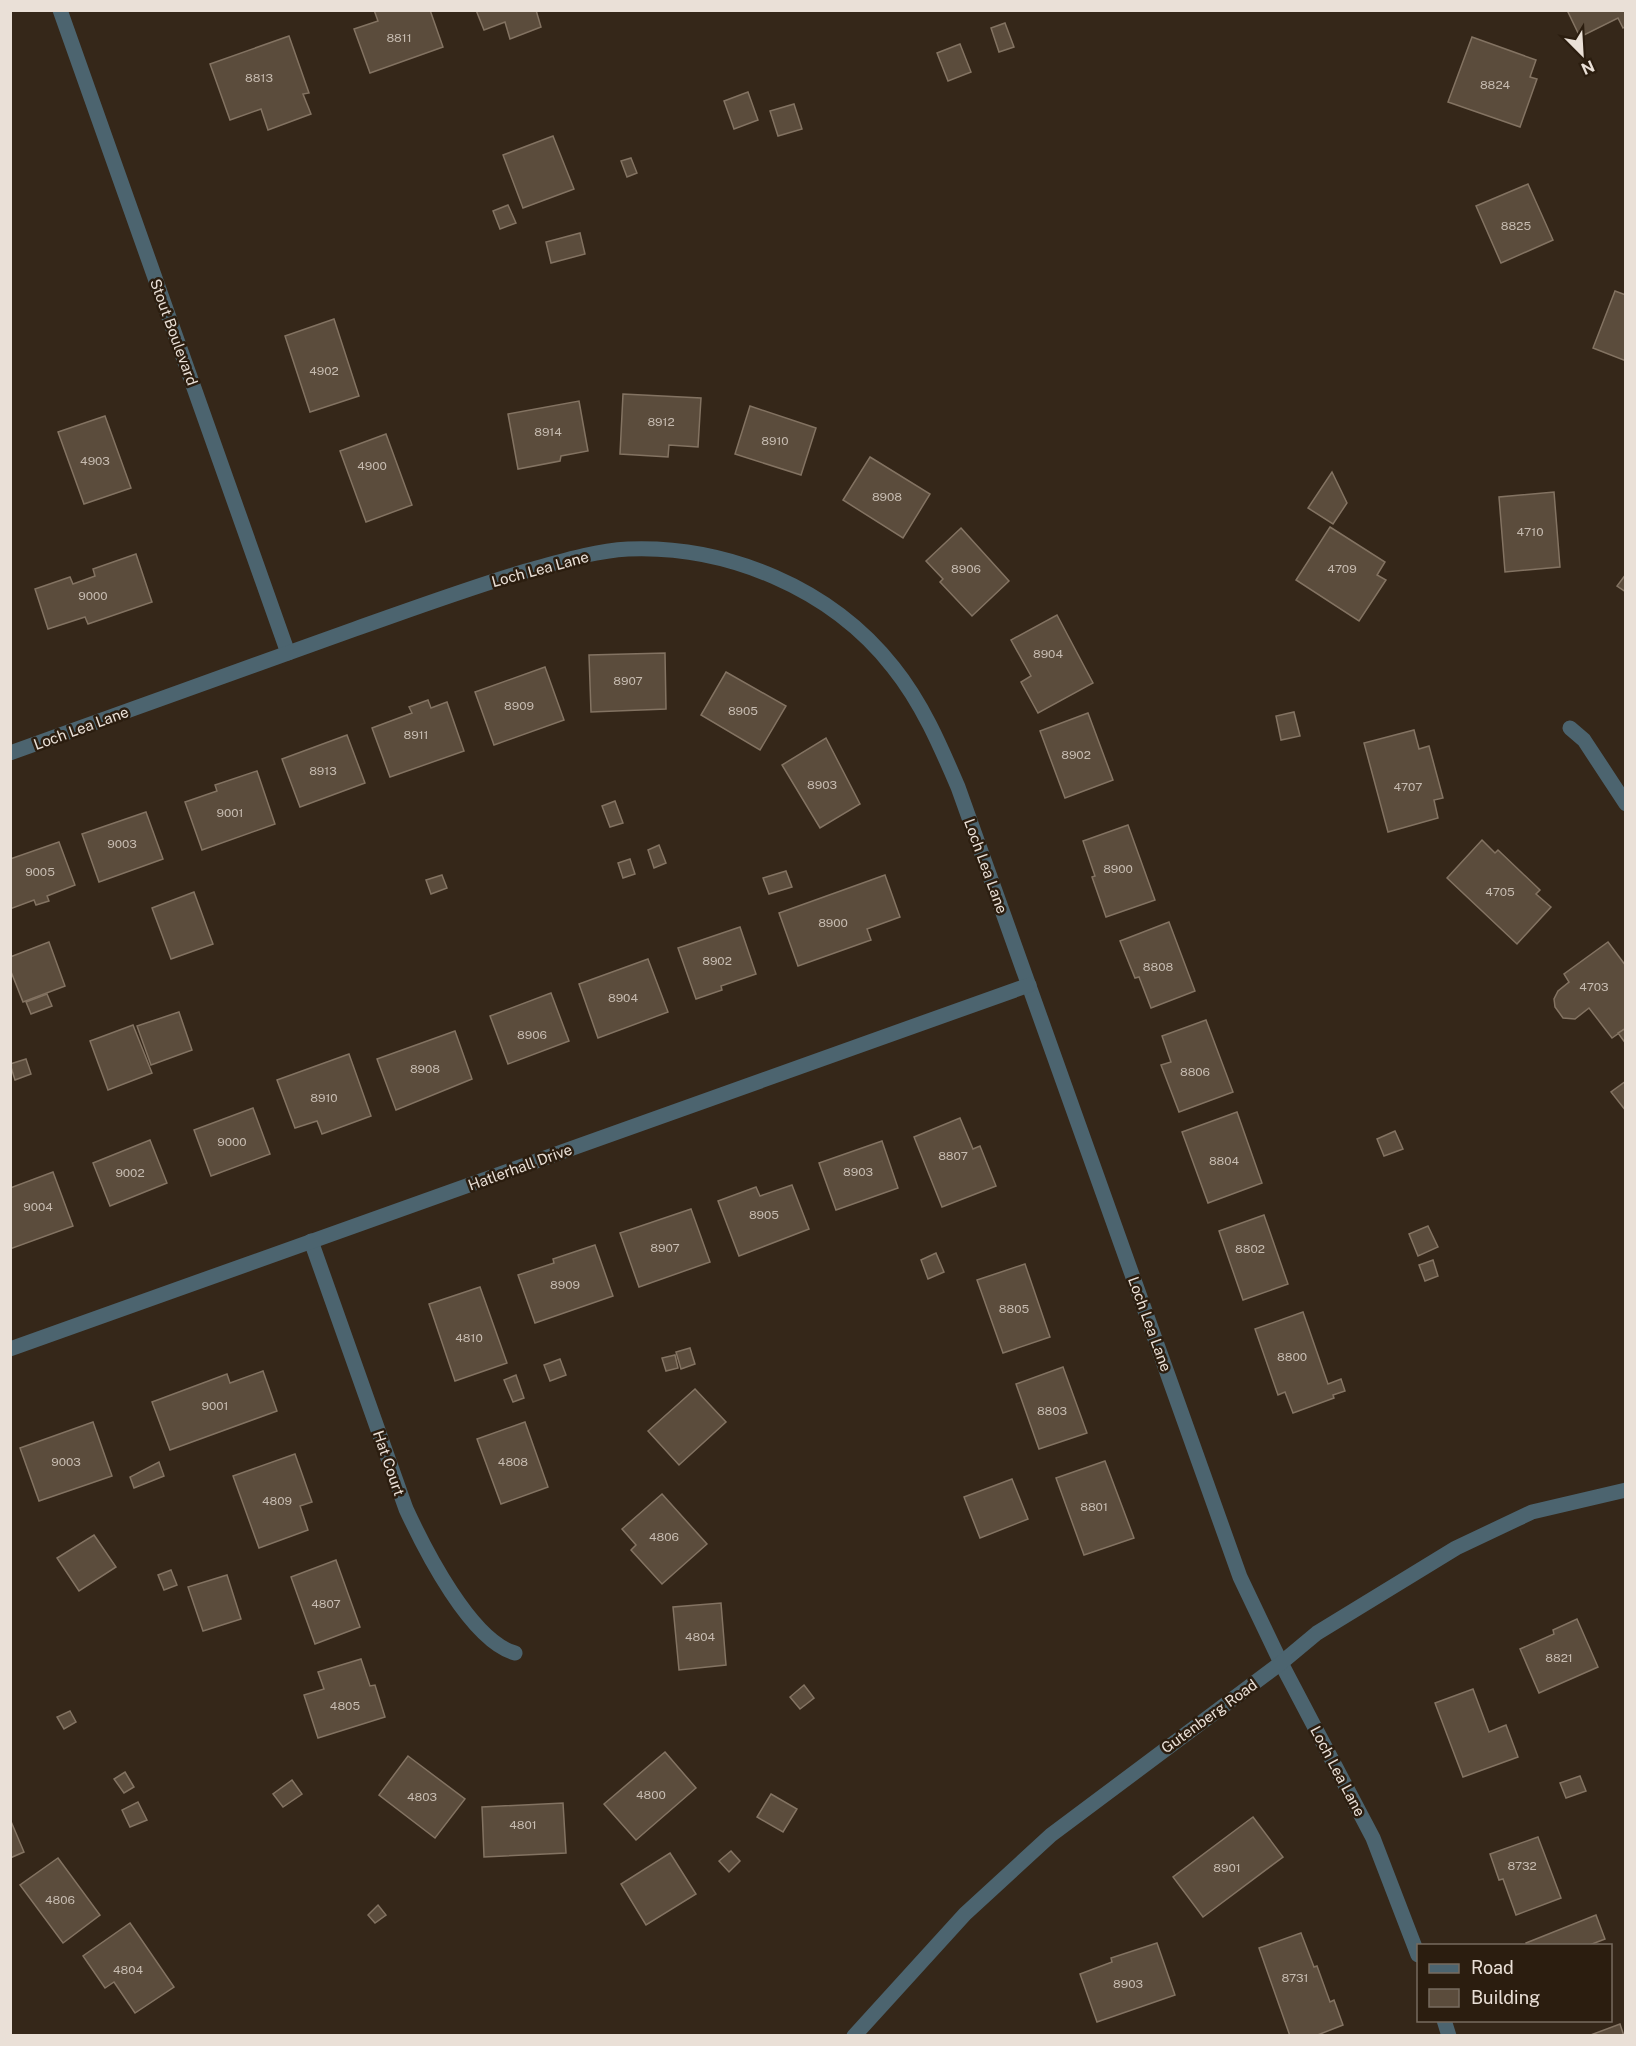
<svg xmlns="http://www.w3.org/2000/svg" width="1636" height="2046" font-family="'Public Sans',sans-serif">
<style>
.building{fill:#5b4c3c;stroke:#837362;stroke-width:1.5}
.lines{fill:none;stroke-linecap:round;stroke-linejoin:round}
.street{stroke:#4c646f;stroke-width:15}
.labels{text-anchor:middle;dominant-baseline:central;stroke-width:5;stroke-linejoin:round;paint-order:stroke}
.number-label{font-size:12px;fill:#c6bbb0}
.street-label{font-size:15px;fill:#eae0d7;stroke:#2b1d0f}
</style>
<rect width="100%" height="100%" fill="#352719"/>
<g class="building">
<polygon points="374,10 430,10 443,47 370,73 354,29 378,21"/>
<polygon points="476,10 536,10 541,27 510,39 505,22 484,30"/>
<polygon points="1567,10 1626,10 1626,26 1623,28 1618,18 1580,37"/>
<polygon points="1005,23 1014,47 999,52 991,28"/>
<polygon points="289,36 309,93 303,94 311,114 268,130 261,109 230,120 210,64"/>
<polygon points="1472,37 1536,60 1530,77 1537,79 1520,127 1448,102"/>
<polygon points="960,44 971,72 948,81 937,53"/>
<polygon points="748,92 758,120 734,129 724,101"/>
<polygon points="794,104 802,129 778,136 770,111"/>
<polygon points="553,136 574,189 523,208 503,155"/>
<polygon points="631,158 637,173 627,177 621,161"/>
<polygon points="1528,184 1553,240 1501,263 1476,206"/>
<polygon points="508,205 516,223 500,229 493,211"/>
<polygon points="580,233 585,254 551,263 546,242"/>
<polygon points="1615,291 1626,295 1626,361 1593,348"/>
<polygon points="334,319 359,396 310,412 285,336"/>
<polygon points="623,394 701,398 698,447 669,445 668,457 620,454"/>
<polygon points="579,401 588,451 561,456 560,461 518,469 508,414"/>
<polygon points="750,406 816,428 801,475 735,454"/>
<polygon points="105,416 131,488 84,504 58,432"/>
<polygon points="386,434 412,505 366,522 340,451"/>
<polygon points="870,457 930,494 903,538 843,500"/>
<polygon points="1332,472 1347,503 1333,524 1308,508"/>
<polygon points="1554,492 1560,567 1505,572 1499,497"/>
<polygon points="1330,527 1385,562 1377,575 1386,580 1359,621 1296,580"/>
<polygon points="961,528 1009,581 972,616 940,582 943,579 926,561"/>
<polygon points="136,554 152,602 88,624 85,617 48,629 35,589 70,577 73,584 95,576 93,569"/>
<polygon points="1626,574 1626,592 1617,586"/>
<polygon points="1057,615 1093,683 1038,713 1021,682 1031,676 1011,640"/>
<polygon points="665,653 666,709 591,712 589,655"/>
<polygon points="545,667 564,720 494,745 475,692"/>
<polygon points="726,672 786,706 760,750 701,715"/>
<polygon points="428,700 431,708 447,702 464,751 390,777 372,728 412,713 409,707"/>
<polygon points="1294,712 1300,736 1281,740 1276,716"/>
<polygon points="1088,713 1113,780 1065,798 1040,731"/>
<polygon points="1414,730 1419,749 1429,746 1443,798 1434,800 1438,818 1388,832 1364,743"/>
<polygon points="347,735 365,783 300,807 282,759"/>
<polygon points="826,738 860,804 820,828 782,765"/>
<polygon points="257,771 275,824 202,850 185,802 217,791 215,785"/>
<polygon points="615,801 623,823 610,827 602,806"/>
<polygon points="146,812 163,859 99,882 82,834"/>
<polygon points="1128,825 1155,900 1106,917 1092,877 1095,876 1083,841"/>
<polygon points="1482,840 1495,853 1498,850 1540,890 1536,894 1551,907 1517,944 1447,878"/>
<polygon points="59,842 75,885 47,896 49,901 36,905 34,900 10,909 10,859"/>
<polygon points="659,845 666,863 654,868 648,850"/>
<polygon points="630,859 635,874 623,878 618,863"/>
<polygon points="786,871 792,887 769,894 763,878"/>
<polygon points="442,875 447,888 431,894 426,880"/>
<polygon points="885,875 900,917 867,929 871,940 798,966 779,913"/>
<polygon points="194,892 213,944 171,959 152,908"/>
<polygon points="1169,922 1195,991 1151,1008 1139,977 1135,978 1120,941"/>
<polygon points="740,927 756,974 724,985 721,986 722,990 696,999 678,948"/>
<polygon points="49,942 65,986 23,1002 10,969 10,957"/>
<polygon points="1608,942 1626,966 1626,1028 1612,1038 1589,1008 1575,1019 1563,1018 1555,1007 1554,999 1558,991 1569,982 1564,974"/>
<polygon points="648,959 668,1012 598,1038 579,984"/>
<polygon points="551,993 569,1041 508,1064 490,1016"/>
<polygon points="47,994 52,1006 31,1014 26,1002"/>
<polygon points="179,1012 192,1050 151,1065 137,1026"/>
<polygon points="1206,1020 1233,1092 1179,1112 1161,1065 1171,1062 1162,1036"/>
<polygon points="133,1025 152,1073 108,1090 90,1041"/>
<polygon points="1626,1028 1626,1044 1618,1033"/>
<polygon points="455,1031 472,1079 396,1110 377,1059"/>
<polygon points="349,1054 371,1116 322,1134 317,1121 295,1128 277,1080"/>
<polygon points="26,1059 31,1074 15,1080 10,1064"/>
<polygon points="1626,1081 1626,1111 1611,1092"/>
<polygon points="253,1108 270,1154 211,1176 194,1130"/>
<polygon points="1237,1112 1262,1183 1208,1203 1182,1132"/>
<polygon points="960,1118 973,1149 980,1146 996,1186 942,1207 914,1137"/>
<polygon points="1395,1131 1403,1149 1384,1156 1377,1139"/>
<polygon points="150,1140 167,1183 110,1206 93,1163"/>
<polygon points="882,1141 898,1188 836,1210 819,1163"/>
<polygon points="53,1172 73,1226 10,1249 10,1188"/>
<polygon points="792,1185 809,1229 739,1256 718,1201 756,1187 760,1196"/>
<polygon points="691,1209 710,1262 639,1287 620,1233"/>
<polygon points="1264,1215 1288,1284 1243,1300 1219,1231"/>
<polygon points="1428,1226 1438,1247 1418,1256 1409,1234"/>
<polygon points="595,1245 613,1296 535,1323 518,1275 554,1263 553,1259"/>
<polygon points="936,1253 944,1272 928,1279 921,1260"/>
<polygon points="1433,1260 1438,1276 1425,1281 1419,1265"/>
<polygon points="1025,1264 1050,1337 1003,1353 977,1280"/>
<polygon points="480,1287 507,1363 455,1381 429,1304"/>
<polygon points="1303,1312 1328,1384 1341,1379 1345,1391 1333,1395 1334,1398 1293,1413 1285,1392 1278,1395 1255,1329"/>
<polygon points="690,1348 695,1364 681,1369 676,1352"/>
<polygon points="675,1355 678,1368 666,1371 662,1358"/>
<polygon points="560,1359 566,1375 550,1381 544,1365"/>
<polygon points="1063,1367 1087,1433 1039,1449 1016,1384"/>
<polygon points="263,1371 277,1411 170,1450 152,1402 227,1374 230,1383"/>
<polygon points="516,1375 524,1398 513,1402 504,1380"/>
<polygon points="695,1389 726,1422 679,1465 648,1431"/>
<polygon points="93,1422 112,1476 39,1501 20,1448"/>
<polygon points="525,1422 548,1487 501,1504 477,1439"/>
<polygon points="295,1454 312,1502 300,1506 308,1530 259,1548 233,1476"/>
<polygon points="1105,1461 1134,1538 1084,1555 1056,1478"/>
<polygon points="159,1462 164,1476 134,1488 130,1477"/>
<polygon points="1012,1479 1028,1519 980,1538 964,1497"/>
<polygon points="662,1494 707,1544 662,1584 631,1550 636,1545 622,1529"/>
<polygon points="94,1535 116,1567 79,1591 57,1558"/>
<polygon points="336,1560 360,1627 315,1644 291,1577"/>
<polygon points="171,1570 177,1585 164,1590 158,1575"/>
<polygon points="227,1575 241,1619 203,1631 188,1587"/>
<polygon points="721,1603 726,1665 679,1670 673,1607"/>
<polygon points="1577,1619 1598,1667 1539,1693 1520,1649 1554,1634 1553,1630"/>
<polygon points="361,1659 370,1686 375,1685 385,1717 318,1738 304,1695 324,1689 318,1672"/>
<polygon points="804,1685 814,1698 800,1709 790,1697"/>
<polygon points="1473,1689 1489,1732 1506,1725 1518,1757 1463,1777 1435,1703"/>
<polygon points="70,1711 76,1722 64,1729 57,1717"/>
<polygon points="665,1752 696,1788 636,1840 604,1804"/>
<polygon points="408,1756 465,1799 435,1838 379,1795"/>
<polygon points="125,1772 134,1787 124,1793 114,1779"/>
<polygon points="1580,1776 1586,1791 1566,1798 1560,1783"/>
<polygon points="292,1780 302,1794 283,1807 273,1794"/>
<polygon points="771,1794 797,1809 783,1832 757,1817"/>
<polygon points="138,1802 147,1820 130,1827 122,1810"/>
<polygon points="563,1803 566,1853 484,1857 482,1807"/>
<polygon points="1253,1817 1283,1857 1203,1917 1173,1877"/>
<polygon points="10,1819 24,1852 10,1858"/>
<polygon points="1538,1837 1561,1898 1516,1915 1503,1879 1499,1880 1490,1854"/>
<polygon points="731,1851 740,1861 729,1872 719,1861"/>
<polygon points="670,1853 696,1894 646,1925 621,1884"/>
<polygon points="58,1858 100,1915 63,1943 20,1885"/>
<polygon points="378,1905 386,1915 375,1923 368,1915"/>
<polygon points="1596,1915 1605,1939 1587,1946 1527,1946 1526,1943"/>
<polygon points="130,1923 174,1987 135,2013 114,1982 105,1988 83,1956"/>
<polygon points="1301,1933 1314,1967 1317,1966 1330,2002 1334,2000 1343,2025 1315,2036 1290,2036 1259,1948"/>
<polygon points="1157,1943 1175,1995 1097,2022 1080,1974 1112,1962 1111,1958"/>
<polygon points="1620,2024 1624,2036 1588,2036"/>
</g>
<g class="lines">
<g class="street">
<polyline points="60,10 288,653"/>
<polyline points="1570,728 1584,740 1626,804"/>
<path d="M10,753C125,712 240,670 355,629C412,609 469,588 526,571C559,562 593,551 628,549C727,545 831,588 893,667C922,703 940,745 958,787L1240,1577L1281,1663L1373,1838L1418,1955"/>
<path d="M311,1241L406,1509C425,1550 471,1641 515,1653"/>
<polyline points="10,1349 1029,985"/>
<polyline points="1444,2020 1449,2036"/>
<polyline points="854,2036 965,1914 1051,1835 1281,1663 1317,1633 1456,1548 1532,1512 1626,1490"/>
</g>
</g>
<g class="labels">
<g class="number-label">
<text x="399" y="38">8811</text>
<text x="259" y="78">8813</text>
<text x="1495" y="85">8824</text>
<text x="1516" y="226">8825</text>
<text x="324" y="371">4902</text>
<text x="661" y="422">8912</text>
<text x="548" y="432">8914</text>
<text x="775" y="441">8910</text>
<text x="95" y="461">4903</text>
<text x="372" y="466">4900</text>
<text x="887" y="497">8908</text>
<text x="1530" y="532">4710</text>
<text x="966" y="569">8906</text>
<text x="1342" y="569">4709</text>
<text x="93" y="596">9000</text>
<text x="1048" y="654">8904</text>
<text x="628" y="681">8907</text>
<text x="519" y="706">8909</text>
<text x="743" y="711">8905</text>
<text x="416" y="735">8911</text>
<text x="1076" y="755">8902</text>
<text x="323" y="771">8913</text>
<text x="822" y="785">8903</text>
<text x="1408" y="787">4707</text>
<text x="230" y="813">9001</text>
<text x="122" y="844">9003</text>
<text x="1118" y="869">8900</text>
<text x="40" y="872">9005</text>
<text x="1500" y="892">4705</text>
<text x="833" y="923">8900</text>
<text x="717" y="961">8902</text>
<text x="1158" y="967">8808</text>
<text x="1594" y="987">4703</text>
<text x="623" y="998">8904</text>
<text x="532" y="1035">8906</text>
<text x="425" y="1069">8908</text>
<text x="1195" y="1072">8806</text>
<text x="324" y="1098">8910</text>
<text x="232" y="1142">9000</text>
<text x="953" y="1156">8807</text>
<text x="1224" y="1161">8804</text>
<text x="858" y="1172">8903</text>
<text x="130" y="1173">9002</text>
<text x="38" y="1207">9004</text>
<text x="764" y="1215">8905</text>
<text x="665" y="1248">8907</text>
<text x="1250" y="1249">8802</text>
<text x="565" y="1285">8909</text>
<text x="1014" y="1309">8805</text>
<text x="469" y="1338">4810</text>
<text x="1292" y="1357">8800</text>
<text x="215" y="1406">9001</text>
<text x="1052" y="1411">8803</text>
<text x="66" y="1462">9003</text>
<text x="513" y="1462">4808</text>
<text x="277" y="1501">4809</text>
<text x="1094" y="1507">8801</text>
<text x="664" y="1537">4806</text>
<text x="326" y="1604">4807</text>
<text x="700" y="1637">4804</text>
<text x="1559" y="1658">8821</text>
<text x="345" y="1706">4805</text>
<text x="651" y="1795">4800</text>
<text x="422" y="1797">4803</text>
<text x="523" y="1825">4801</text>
<text x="1522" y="1866">8732</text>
<text x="1227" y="1868">8901</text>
<text x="60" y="1900">4806</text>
<text x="128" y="1970">4804</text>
<text x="1295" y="1978">8731</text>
<text x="1128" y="1984">8903</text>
</g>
<g class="street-label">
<text transform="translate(174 332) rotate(70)">Stout Boulevard</text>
<text transform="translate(540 569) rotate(-15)">Loch Lea Lane</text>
<text transform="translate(81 728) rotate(-20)">Loch Lea Lane</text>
<text transform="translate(986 866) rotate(70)">Loch Lea Lane</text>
<text transform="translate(520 1167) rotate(-20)">Hatlerhall Drive</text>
<text transform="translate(1150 1324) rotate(70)">Loch Lea Lane</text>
<text transform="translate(389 1463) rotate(71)">Hat Court</text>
<text transform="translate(1209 1716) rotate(-36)">Gutenberg Road</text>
<text transform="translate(1338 1771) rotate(62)">Loch Lea Lane</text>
</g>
</g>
<rect width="1636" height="2046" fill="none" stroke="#eae0d7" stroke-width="24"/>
<rect x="1417" y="1944" width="195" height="78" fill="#2b1d0f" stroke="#776b5f" stroke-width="1.5"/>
<rect x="1429" y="1964" width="30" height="9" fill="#4c646f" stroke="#776b5f" stroke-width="1.5"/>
<text x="1471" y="1974" font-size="18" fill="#eae0d7">Road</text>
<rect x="1429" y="1989" width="30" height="18" fill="#5b4c3c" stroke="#776b5f" stroke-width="1.5"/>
<text x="1471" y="2004" font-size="18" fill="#eae0d7">Building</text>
<g transform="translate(1582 54) rotate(156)" stroke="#2b1d0f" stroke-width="4.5" paint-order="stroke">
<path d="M0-4.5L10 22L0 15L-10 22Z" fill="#eae0d7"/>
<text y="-9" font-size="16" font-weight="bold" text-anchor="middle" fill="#eae0d7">N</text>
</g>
</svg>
